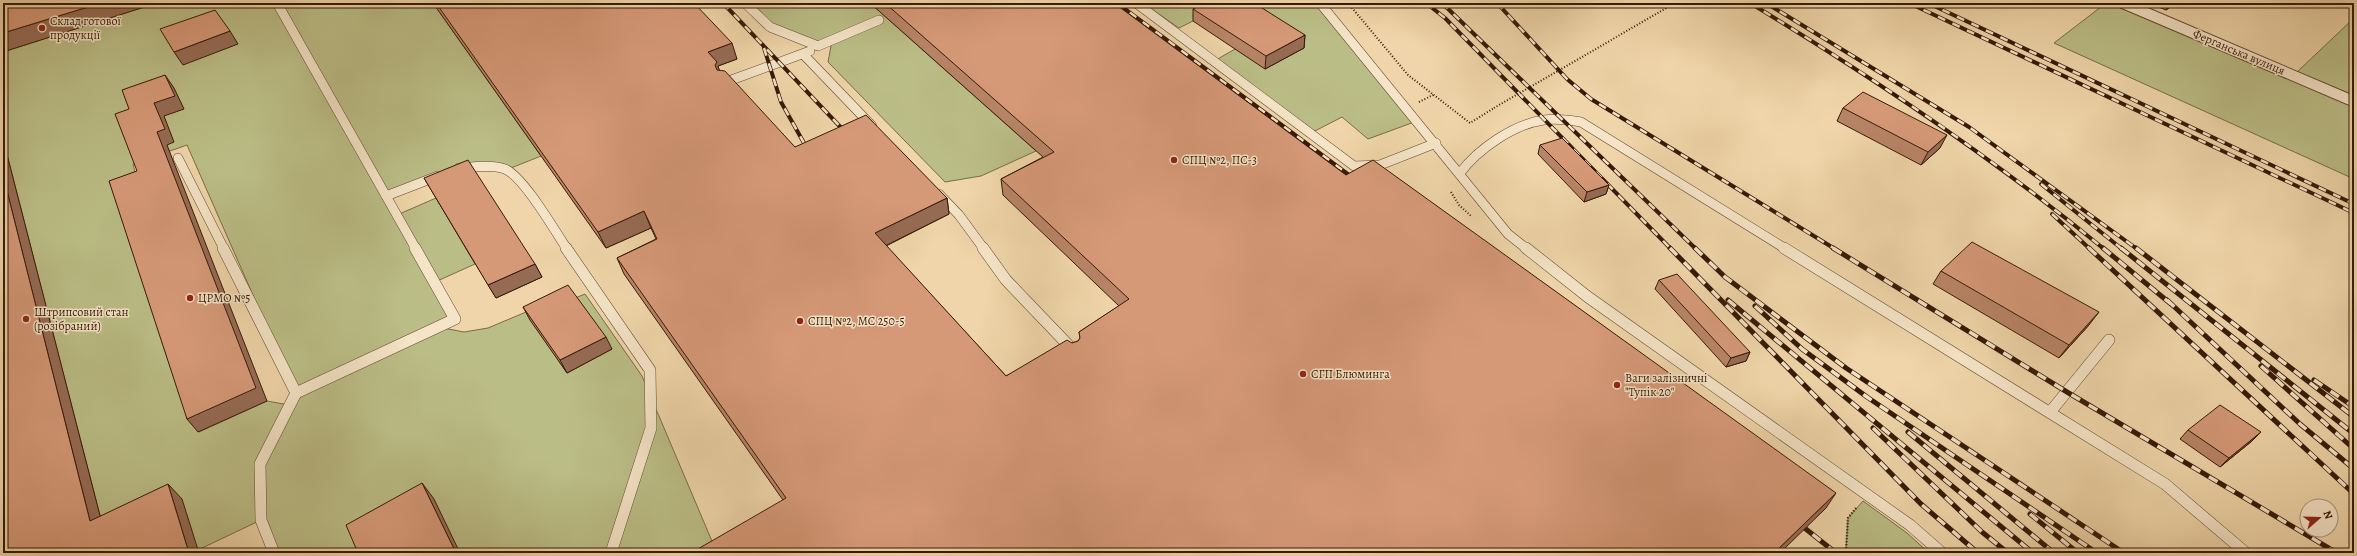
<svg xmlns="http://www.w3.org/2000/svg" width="2357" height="556" font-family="Alegreya,serif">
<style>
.green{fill:#bbbd86;stroke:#786c46;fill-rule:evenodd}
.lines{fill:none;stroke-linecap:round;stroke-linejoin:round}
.lane-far1-casing{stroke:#644930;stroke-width:10}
.lane-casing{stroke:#644930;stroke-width:12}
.street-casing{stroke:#644930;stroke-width:2}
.path-far1{stroke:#361a07;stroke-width:2;stroke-dasharray:1 2;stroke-linecap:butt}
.path{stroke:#361a07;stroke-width:2.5;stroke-dasharray:1 2;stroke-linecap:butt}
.lane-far1{stroke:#f5e4c7;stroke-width:9}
.lane{stroke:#f5e4c7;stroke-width:11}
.street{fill:#f5e4c7;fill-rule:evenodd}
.rail-far1-casing{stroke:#361a07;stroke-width:4}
.rail-casing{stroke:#361a07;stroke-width:5}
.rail-far1{stroke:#f5e4c7;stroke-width:2.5;stroke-dasharray:8;stroke-linecap:butt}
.rail{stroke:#f5e4c7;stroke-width:3.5;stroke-dasharray:10;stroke-linecap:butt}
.path-bridge{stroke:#361a07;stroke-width:2;stroke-dasharray:1 2;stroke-linecap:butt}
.wall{fill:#b88467;stroke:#361a07}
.shaded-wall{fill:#966b54;stroke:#361a07}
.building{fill:#d69978;stroke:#361a07}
.poi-dot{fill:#8f2418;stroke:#f5e4c7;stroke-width:1.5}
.labels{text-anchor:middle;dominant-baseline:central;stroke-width:3;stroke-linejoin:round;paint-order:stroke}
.poi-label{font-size:12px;fill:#361a07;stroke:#f5e4c7;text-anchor:start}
.street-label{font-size:12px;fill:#361a07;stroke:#f5e4c7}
</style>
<rect width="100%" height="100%" fill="#efd5a9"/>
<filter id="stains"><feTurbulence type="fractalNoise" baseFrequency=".005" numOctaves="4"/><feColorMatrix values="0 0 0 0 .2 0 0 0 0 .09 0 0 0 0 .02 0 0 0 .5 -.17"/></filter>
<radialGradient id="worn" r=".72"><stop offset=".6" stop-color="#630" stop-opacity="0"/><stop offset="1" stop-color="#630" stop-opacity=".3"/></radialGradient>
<g class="green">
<path d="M157,3H433L541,156L506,170L477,166L386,196L397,215L436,198L475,264L435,282L455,319L438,327L464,332L488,328L526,312L567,373L575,298L585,294L642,376L717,553H274L261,520L198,550L105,535L3,139V52ZM187,145L296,393L289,405L267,401L199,432L133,164Z"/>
<polygon points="745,3 870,3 1036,151 981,176 945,182 828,62 831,46 835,40 818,46 770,27"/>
<polygon points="1143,3 1229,3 1179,28"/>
<polygon points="1234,3 1320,3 1417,121 1368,139 1342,117 1313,132 1216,60 1235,49"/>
<polygon points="2106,3 2115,3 2354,105 2354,179 2054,43"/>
<polygon points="2354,18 2354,98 2296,73"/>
<polygon points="1863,501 1907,533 1929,553 1843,553 1846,550 1848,518"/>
</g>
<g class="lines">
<defs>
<g id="lane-far1">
<polyline points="277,3 416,249"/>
<polyline points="745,3 770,27 818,46 879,20"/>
<polyline points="1136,3 1354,166 1380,165 1436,143"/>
<polyline points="1320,3 1508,234 1527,249"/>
<polyline points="804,55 872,126"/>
<polyline points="726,82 810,51"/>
<polyline points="178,158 224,249"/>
<path d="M459,168C472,167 492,164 505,169C523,176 555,231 567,249"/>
<path d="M1460,173C1478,149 1514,124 1544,120C1556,118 1569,120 1581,122L1786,249"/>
<polyline points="939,194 959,215 984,249"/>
<polyline points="386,196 438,176"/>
</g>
<g id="lane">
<polyline points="223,248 296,393 260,464 261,520 274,553"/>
<polyline points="566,248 650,370 651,428 611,553"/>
<polyline points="983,248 1006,280 1073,350"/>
<polyline points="1526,248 1588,297 1910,525 1942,553"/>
<polyline points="1784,248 2165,484 2246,553"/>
<polyline points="296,393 455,319 415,248"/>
<polyline points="2051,411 2109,340"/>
</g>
<polygon id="street" points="2115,3 2136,3 2354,96 2354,107 2117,6"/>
</defs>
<use href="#lane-far1" class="lane-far1-casing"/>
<use href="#lane" class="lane-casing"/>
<use href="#street" class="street-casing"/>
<g class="path-far1">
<polyline points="1348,3 1408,75 1470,123 1494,108"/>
<polyline points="1419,102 1433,95"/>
<polyline points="1451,192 1459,205 1471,216"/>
</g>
<polyline class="path" points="1843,553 1846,550 1848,518 1856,508"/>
<use href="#lane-far1" class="lane-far1"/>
<use href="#lane" class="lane"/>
<use href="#street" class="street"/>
<defs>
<g id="rail-far1">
<polyline points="723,3 848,135"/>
<polyline points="1117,3 1356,180"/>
<polyline points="1426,3 1445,18 1671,249"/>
<polyline points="1442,3 1696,249"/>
<polyline points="1497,3 1567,79 1591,99 1835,249"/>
<path d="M1750,3C1874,78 1992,157 2104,249"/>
<polyline points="1766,3 1969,127 2137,249"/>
<polyline points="1909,3 2354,213"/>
<polyline points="1928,3 2354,204"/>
<polyline points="764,48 781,102 809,152"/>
<polyline points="2041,184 2122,249"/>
<polyline points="2052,214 2090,249"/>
</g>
<g id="rail">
<polyline points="1670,248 1921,504 1978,553"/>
<polyline points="1695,248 1725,277 1846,368 2124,553"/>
<polyline points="1833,248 2067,392 2337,553"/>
<polyline points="2089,248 2354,494"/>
<polyline points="2103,248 2171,304"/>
<polyline points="2121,248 2354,434"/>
<polyline points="2136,248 2354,417"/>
<polyline points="1728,300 2033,553"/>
<polyline points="2167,300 2300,424 2354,469"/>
<polyline points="1755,306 1802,349 1867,397 2097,553"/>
<polyline points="2261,366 2354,449"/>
<polyline points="2314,380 2354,407"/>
<polyline points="1873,428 1982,532 2008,553"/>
<polyline points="1908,432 2054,553"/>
<polyline points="2030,514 2078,553"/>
<polyline points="1797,522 1836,553"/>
</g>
</defs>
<use href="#rail-far1" class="rail-far1-casing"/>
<use href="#rail" class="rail-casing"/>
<use href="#rail-far1" class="rail-far1"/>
<use href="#rail" class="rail"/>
<polyline class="path-bridge" points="1494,108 1675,3"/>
</g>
<g class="wall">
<polygon points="433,3 694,3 737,59 718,66 719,71 795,147 947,198 949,214 886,246 1006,376 1072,343 1078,341 1080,338 1079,332 1119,306 1003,195 1001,179 1043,157 870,3 1114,3 1346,175 1826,508 783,500 624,274 617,258 656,239 651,228 606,248"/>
<polygon points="2149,3 2176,3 2166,10"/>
<polygon points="1193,9 1305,35 1304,48 1265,69 1193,21"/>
<polygon points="1843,108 1940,148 1921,165 1837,121"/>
<polygon points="1540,145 1609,185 1606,194 1584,202 1538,154"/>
<polygon points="424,178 535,264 542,277 496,298"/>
<polygon points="1941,271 2089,325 2059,358 1933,284"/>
<polygon points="1659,280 1750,352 1746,361 1726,367 1655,289"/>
<polygon points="523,307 612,349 567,373 530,320"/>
<polygon points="2188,430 2252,441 2220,467 2180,439"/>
</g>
<g class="shaded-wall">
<polygon points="101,3 157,3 3,52 3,33"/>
<polygon points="2171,3 2176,3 2166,10"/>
<polygon points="230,31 238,44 183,65 174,52"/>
<polygon points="1305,35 1304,48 1265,69 1266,56"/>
<polygon points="732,43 737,59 718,66 722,78 720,81 708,52"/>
<polygon points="165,75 174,88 184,109 164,116 174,142 167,145 267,401 198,432 187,419 154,103"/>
<polygon points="1947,135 1940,148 1921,165 1928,152"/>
<polygon points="3,139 105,535 90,521 3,175"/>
<polygon points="1609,185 1606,194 1584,202 1587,192"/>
<polygon points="947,198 949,214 879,249 875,233"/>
<polygon points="644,211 651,228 606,248 598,232"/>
<polygon points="535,264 542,277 496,298 488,285"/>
<polygon points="2099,312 2089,325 2059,358 2069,345"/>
<polygon points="606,337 612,349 567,373 560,360"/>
<polygon points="1750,352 1746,361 1726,367 1731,358"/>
<polygon points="2261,432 2252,441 2220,467 2229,458"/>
<polygon points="422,483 434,499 460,553 456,553"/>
<polygon points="168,484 182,499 199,553 189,553"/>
<polygon points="1836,493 1826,508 1780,553 1774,553"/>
</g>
<g class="building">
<polygon points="3,3 101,3 3,33"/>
<polygon points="436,3 694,3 732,43 708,52 717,62 715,65 717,70 725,71 795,147 866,115 947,198 875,233 1006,376 1067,340 1072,343 1078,341 1080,338 1079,332 1129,299 1001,179 1054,152 885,3 1114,3 1346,175 1373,160 1836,493 1774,553 691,553 786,498 617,258 657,239 644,211 598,232"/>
<polygon points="1205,3 1254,3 1305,35 1266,56 1193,9"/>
<polygon points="215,10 230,31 174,52 160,29"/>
<polygon points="165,75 175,96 154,103 165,129 157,132 256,388 187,419 109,181 137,171 115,114 129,109 122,90"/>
<polygon points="1863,92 1947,135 1928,152 1843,108"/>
<polygon points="1562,138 1609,185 1587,192 1540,145"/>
<polygon points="468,160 535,264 488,285 424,178"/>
<polygon points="3,175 90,521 168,484 189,553 3,553"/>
<polygon points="1972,242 2099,312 2069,345 1941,271"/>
<polygon points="1677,274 1750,352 1731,358 1659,280"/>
<polygon points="568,285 606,337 560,360 523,307"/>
<polygon points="2220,405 2261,432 2229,458 2188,430"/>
<polygon points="422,483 456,553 358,553 346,525"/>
</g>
<g class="poi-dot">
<circle cx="42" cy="28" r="4"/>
<circle cx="1174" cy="160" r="4"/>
<circle cx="190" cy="298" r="4"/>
<circle cx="26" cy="319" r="4"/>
<circle cx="800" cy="321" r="4"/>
<circle cx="1303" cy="374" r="4"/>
<circle cx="1617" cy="385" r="4"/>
</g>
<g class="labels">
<g class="poi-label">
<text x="50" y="21">Склад готової<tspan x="50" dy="14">продукції</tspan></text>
<text x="1182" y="160">СПЦ №2, ПС-3</text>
<text x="198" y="298">ЦРМО №5</text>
<text x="34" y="312">Штрипсовий стан<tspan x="34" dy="14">(розібраний)</tspan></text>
<text x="808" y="321">СПЦ №2, МС 250-5</text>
<text x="1311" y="374">СГП Блюминга</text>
<text x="1625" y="378">Ваги залізничні<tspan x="1625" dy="14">"Тупік 20"</tspan></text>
</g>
<g class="street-label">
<text transform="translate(2239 52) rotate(23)">Ферганська вулиця</text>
</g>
</g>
<rect width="2357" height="556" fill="none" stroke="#efd5a9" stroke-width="16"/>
<rect x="4" y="4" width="2349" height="548" fill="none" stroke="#361a07" stroke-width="2"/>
<rect x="8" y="8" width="2341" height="540" fill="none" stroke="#361a07"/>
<g transform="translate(2319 518) rotate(70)"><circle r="19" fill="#f5e4c7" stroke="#a9937a"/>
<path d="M0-3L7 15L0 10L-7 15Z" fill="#8f2418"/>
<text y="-6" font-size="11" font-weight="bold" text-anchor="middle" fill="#361a07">N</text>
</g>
<rect width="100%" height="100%" filter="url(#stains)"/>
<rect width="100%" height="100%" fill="url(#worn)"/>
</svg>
